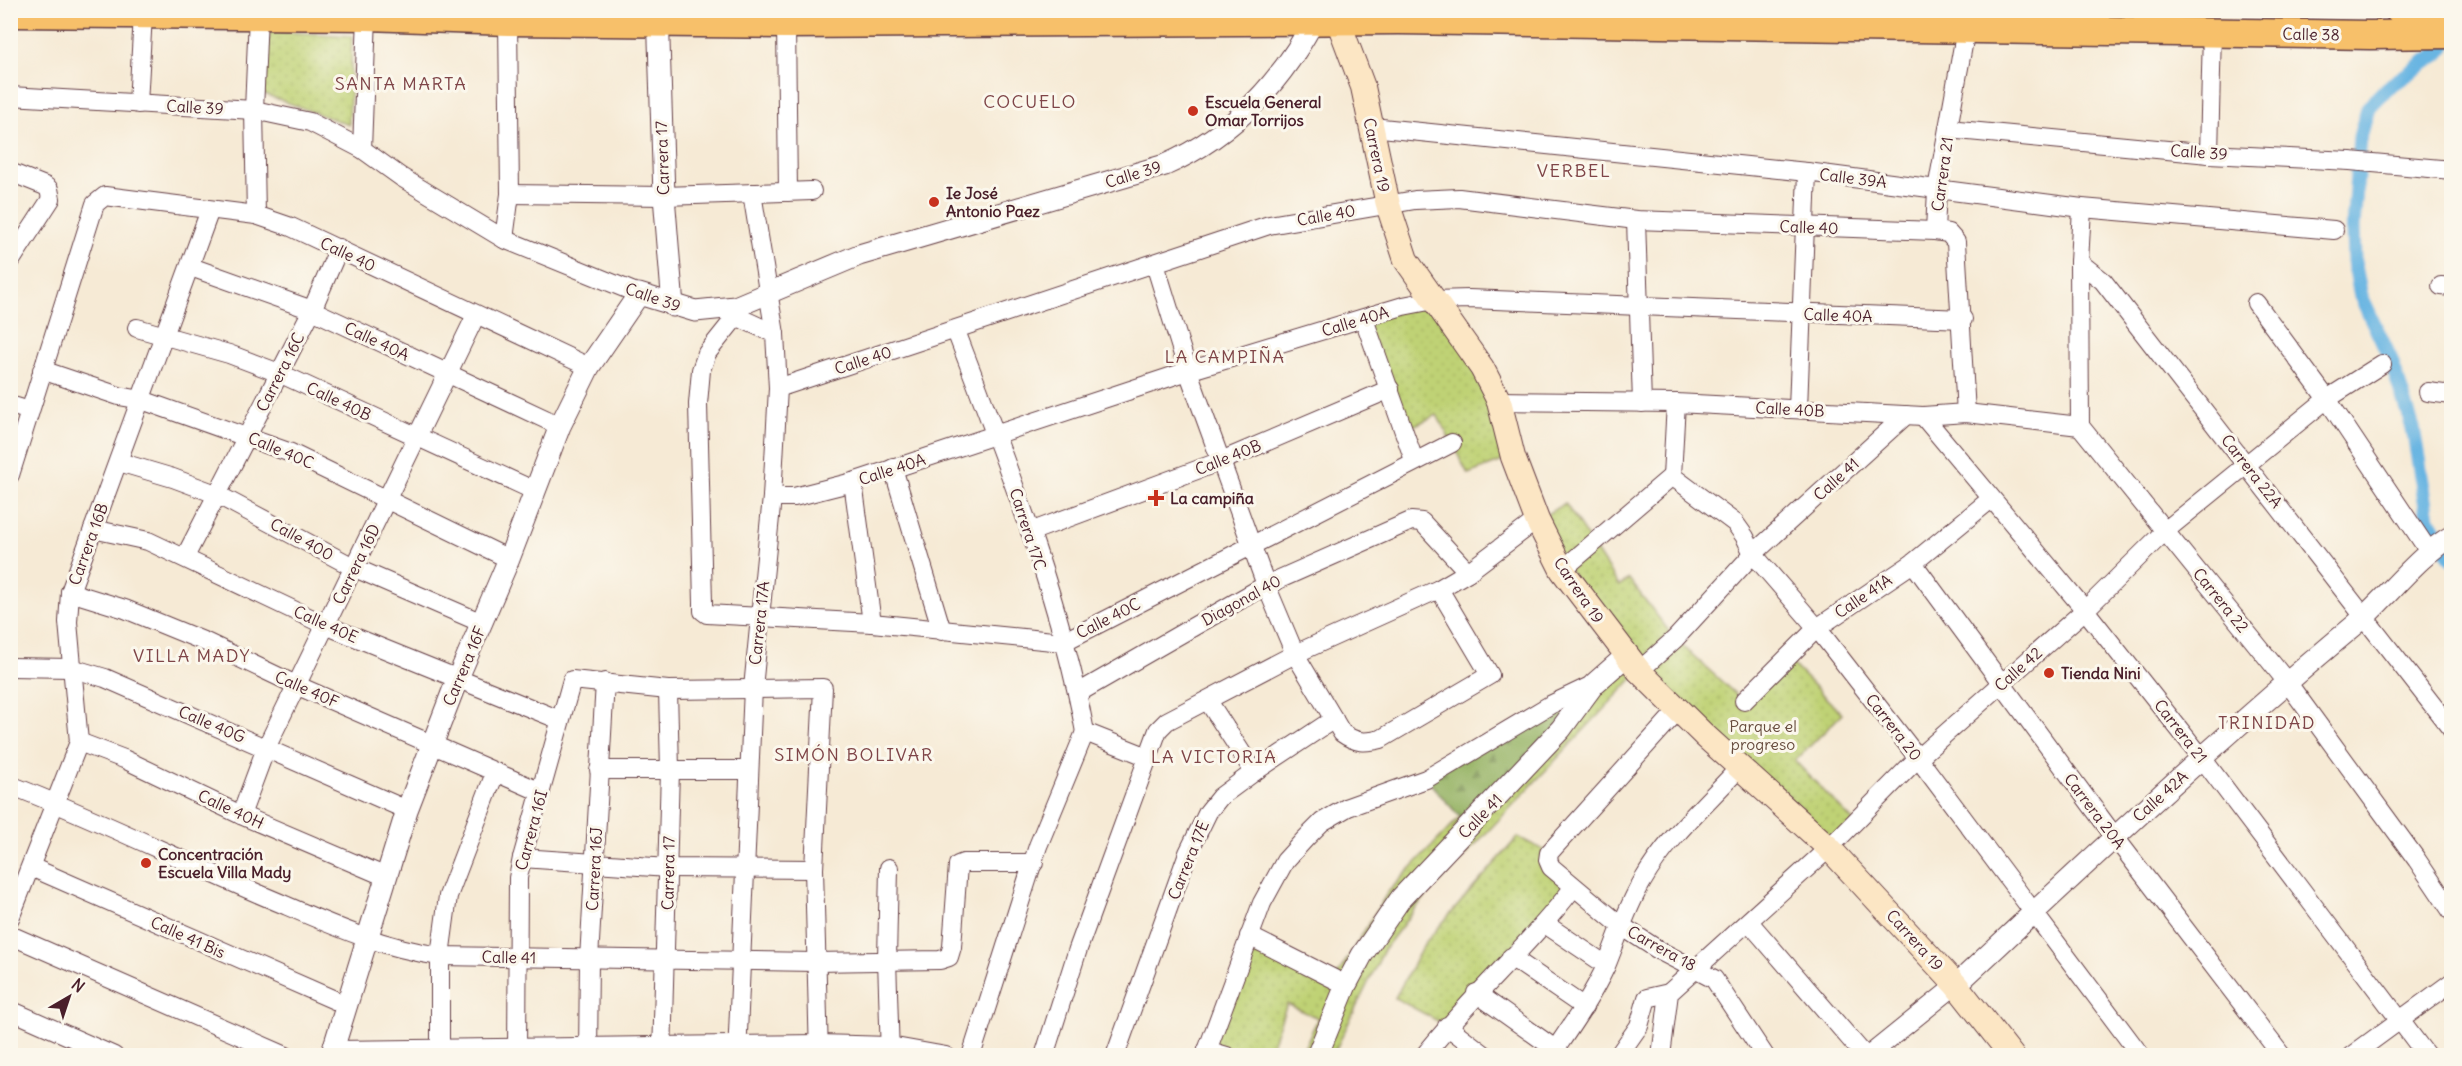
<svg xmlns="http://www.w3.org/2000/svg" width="2462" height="1066" font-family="Delius,sans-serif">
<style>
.green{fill:url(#green-dots);stroke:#847850;stroke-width:1.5}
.forest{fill:url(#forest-firs);stroke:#706a48;stroke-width:1.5}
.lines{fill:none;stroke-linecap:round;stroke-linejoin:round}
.canal{stroke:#69b5e2;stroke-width:15}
.minor-casing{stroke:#643d44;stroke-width:20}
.tertiary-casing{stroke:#643d44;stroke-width:23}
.secondary-casing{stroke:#643d44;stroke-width:26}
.trunk-casing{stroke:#643d44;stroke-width:31}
.minor{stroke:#fff;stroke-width:18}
.tertiary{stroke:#fff;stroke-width:21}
.secondary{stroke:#fce6c4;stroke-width:24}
.trunk{stroke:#f7c06b;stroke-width:28}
.poi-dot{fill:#c8321e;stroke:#fbf7ec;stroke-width:2}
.labels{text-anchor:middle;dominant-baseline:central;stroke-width:6;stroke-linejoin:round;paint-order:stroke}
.street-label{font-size:16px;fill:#4a1f2b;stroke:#fbf7ec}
.poi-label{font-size:16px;font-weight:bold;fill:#4a1f2b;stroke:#fbf7ec;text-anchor:start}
.park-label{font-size:16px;fill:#674c3e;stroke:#fbf7ec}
.neighbourhood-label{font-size:18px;letter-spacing:1.5px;fill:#7f4548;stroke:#fbf7ec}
</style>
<defs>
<pattern id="green-dots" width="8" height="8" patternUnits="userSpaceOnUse" patternTransform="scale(1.5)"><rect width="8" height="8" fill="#bfd275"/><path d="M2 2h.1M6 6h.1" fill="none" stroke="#a6b465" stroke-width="1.8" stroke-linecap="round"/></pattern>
<pattern id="forest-firs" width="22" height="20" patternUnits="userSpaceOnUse" patternTransform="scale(1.5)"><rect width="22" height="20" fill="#97b466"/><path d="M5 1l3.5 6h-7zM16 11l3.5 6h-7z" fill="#7d9254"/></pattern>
</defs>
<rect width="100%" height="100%" fill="#fbf7ec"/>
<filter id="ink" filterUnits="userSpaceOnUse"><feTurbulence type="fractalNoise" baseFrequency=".0167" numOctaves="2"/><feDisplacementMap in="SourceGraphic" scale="12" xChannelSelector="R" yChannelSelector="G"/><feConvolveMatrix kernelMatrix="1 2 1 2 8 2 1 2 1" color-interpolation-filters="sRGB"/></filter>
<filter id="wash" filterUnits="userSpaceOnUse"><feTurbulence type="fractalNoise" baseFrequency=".008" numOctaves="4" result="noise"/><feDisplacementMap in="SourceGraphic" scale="24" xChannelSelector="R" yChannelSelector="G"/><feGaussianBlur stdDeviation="1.35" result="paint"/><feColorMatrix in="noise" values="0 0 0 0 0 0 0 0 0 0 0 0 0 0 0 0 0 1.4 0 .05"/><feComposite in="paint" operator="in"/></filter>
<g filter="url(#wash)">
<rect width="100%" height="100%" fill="#f6ead5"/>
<g class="green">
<polygon points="270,31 352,36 349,125 261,93"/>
<polygon points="1434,300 1455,326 1513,457 1468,474 1437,415 1404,430 1364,319"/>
<polygon points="1565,503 1619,586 1629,579 1675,639 1743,701 1786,658 1842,714 1795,761 1854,822 1829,848 1639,672 1419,904 1385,948 1333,1055 1301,1055 1318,1018 1287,1004 1268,1055 1227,1055 1207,1050 1249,936 1335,979 1388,892 1460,817 1469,827 1625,656 1537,520"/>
<polygon points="1518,837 1549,853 1573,888 1447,1026 1395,998 1424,944"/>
</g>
<polygon class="forest" points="1594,684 1469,827 1426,779"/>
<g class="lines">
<polyline class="canal" points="2452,32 2440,52 2387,88 2368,108 2360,137 2353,227 2354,261 2361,296 2391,360 2413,428 2428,518 2452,559"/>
</g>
</g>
<g filter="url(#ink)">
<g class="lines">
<defs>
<g id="minor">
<polyline points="786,24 788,192"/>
<polyline points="1966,29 1937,189 1935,231 1948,233 1956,242 1966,413"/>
<polyline points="10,96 254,110 310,122 362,149 401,177 504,239 639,294"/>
<polyline points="138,104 143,14"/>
<polyline points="1372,127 1807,172 2082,208 2334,230"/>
<polyline points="1948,129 2209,154 2350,161 2452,170"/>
<polyline points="362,149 367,16"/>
<polyline points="2209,154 2212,31"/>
<polyline points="10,172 45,186 49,189 51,199 10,262"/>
<polyline points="510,194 664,196 812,191"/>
<polyline points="2082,208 2079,262 2080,426 2287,682 2417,860 2452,912"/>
<polyline points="256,215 254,110 258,15"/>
<polyline points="1636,220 1642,403"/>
<polyline points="504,239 510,194 508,21"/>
<polyline points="2079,262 2103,281 2452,730"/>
<path d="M1155,264L1188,371L1266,585L1295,654L1342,733C1356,743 1365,743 1381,739L1490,675L1439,589"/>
<polyline points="191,267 312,310 560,426"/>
<polyline points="2441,286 2452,287"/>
<polyline points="2256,303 2327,399 2430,553"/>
<polyline points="727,312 775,334"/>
<polyline points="735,318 707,353 701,370 698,404 703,603 703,611 707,614 872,623 1063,642 1452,443"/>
<polyline points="1364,319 1414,460"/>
<polyline points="137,328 229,354 279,373 535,491"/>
<path d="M956,331C1005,460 1060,596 1085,732"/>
<polyline points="42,370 119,396 142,400 291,453 509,559"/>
<polyline points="778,388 1269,225 1415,200 1459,198 1636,220 1935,231"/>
<polyline points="2428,392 2452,395"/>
<polyline points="1499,401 1676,403 1923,416 1966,413 2080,426"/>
<polyline points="1676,403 1672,476 1735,523 1745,537 1753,554 1817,628 1918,758 2141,1056"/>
<polyline points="10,405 30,411"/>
<polyline points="1798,409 1807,172"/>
<polyline points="1923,416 2085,610 2202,758 2427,1056"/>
<polyline points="119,462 173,478 216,494 355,568 482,623"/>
<polyline points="893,468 942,631"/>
<polyline points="10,475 95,204 105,196 256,215 291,227 589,367"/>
<polyline points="853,482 872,623"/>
<polyline points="772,497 794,497 853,482 1188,371 1403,306 1434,300 1469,299 1963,319"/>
<polyline points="93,529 148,541 325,625 560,720"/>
<polyline points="1030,532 1221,461 1390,389"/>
<polyline points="185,557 312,310 339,248"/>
<polyline points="1913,563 2114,836 2282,1056"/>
<polyline points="1562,570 1672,476"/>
<polyline points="70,592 125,609 208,643 296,685 541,792"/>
<polyline points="10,667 71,668 105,678 407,810"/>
<polyline points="1639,671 1675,639 1753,554 1906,415"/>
<polyline points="1078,693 1266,585 1411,521 1422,522 1468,572"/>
<polyline points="1208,701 1254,772"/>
<polyline points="1744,701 1817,628 1913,563 1991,499"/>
<polyline points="1678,710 1549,853 1548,860 1551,867 1620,925 1660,951 1714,979 1765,1056"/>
<polyline points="1085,732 1148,757"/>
<polyline points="79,742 124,759 241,815 384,876"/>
<polyline points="599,770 748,770"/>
<path d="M10,785C104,821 193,867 285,905C336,927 384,948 440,956L815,962L940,960L949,957L952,947L958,865L963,863H1034"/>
<polyline points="241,815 266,748 476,315"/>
<polyline points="522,858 668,868 814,869"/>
<polyline points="31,867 346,1005"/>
<polyline points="889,868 887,959 890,1056"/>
<polyline points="10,918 79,742 68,622 70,592 210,210"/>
<polyline points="1750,923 1865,1056"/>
<polyline points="1545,924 1606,965"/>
<polyline points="10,935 286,1056"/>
<polyline points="1249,936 1346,985"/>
<polyline points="1511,957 1584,1007"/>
<polyline points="1476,993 1555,1049"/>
<polyline points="10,1010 114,1056"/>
<polyline points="1447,1026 1486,1056"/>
<polyline points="333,1050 819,1044 890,1046 946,1056"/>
<polyline points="1207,1050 1227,1056"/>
<polyline points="440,1056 440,956 448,896 495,773"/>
<polyline points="517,1056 518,878 522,858 572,680 668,690 823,688 814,869 819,1056"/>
<polyline points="588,1056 589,959 605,682"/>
<polyline points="662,1056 670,770 668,690"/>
<polyline points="737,1056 753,688 772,497 778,388 775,334 752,193"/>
<polyline points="971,1056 1038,846 1085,732"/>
<polyline points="1044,1056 1078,949 1158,730 1167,721 1295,654 1439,589 1468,572 1537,520"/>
<polyline points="1115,1056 1188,853 1208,812 1220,797 1254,772 1334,719"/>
<polyline points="1205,1056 1262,903 1285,861 1305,839 1322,822 1348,807 1426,779 1550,705 1594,684"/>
<path d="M1424,1056C1471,996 1528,947 1573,888"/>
<path d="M1551,1056C1571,1026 1591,998 1606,966C1618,937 1626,909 1642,882C1666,839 1707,803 1740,767"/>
<polyline points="1618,1056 1639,1026 1647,998 1669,993"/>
<polyline points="1661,1056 1669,993 1829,848 1918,758 2085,610 2165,531 2327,399 2382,364"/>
<polyline points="1868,1056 1956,985"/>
<polyline points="2351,1056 2452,982"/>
</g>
<g id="tertiary">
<polyline points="658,10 664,196 673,306"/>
<path d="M1956,985C2087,863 2217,740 2355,625C2385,600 2418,555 2452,536"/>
<path d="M331,1056L407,810L457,680L509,559L560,426L589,367L639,294L695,311L735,307L859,255L1165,165C1234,135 1286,78 1319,10"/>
<polyline points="1317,1056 1346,985 1362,955 1401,898 1561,729 1594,684 1626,656"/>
</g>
<polyline id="secondary" points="1334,10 1363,87 1388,205 1406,260 1482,368 1499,401 1513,457 1537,520 1562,570 1639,671 1704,735 1829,848 1956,985 2012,1056"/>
<g id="trunk">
<polyline points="2399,10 2452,12"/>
<polyline points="10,13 367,16 508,21 786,24 1399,20 2370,35 2452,34"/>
</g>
</defs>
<use href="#minor" class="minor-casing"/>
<use href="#tertiary" class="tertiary-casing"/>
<use href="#secondary" class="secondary-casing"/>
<use href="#trunk" class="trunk-casing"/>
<use href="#minor" class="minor"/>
<use href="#tertiary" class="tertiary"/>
<use href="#secondary" class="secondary"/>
<use href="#trunk" class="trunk"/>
</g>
</g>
<g class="poi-dot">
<circle cx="1193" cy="111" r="6"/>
<circle cx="934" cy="202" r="6"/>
<path d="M1153 489h6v6h6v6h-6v6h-6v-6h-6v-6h6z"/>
<circle cx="2049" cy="673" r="6"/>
<circle cx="146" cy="863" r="6"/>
</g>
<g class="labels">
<g class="street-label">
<text transform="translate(2311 34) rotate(1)">Calle 38</text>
<text transform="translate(195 107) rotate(3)">Calle 39</text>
<text transform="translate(2199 152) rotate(4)">Calle 39</text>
<text transform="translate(1377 155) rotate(78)">Carrera 19</text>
<text transform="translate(662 158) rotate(-92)">Carrera 17</text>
<text transform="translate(1133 174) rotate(-17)">Calle 39</text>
<text transform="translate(1942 174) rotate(-82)">Carrera 21</text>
<text transform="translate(1853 178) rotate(7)">Calle 39A</text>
<text transform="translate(1326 215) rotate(-10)">Calle 40</text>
<text transform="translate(1809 227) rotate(2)">Calle 40</text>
<text transform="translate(348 254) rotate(25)">Calle 40</text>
<text transform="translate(653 297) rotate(19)">Calle 39</text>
<text transform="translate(1838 315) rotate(2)">Calle 40A</text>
<text transform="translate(1355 321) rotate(-17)">Calle 40A</text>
<text transform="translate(377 341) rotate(25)">Calle 40A</text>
<text transform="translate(863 360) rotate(-18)">Calle 40</text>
<text transform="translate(280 372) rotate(-63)">Carrera 16C</text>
<text transform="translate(339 401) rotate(25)">Calle 40B</text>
<text transform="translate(1790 409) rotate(3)">Calle 40B</text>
<text transform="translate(281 450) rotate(23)">Calle 40C</text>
<text transform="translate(1228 457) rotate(-22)">Calle 40B</text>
<text transform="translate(892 469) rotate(-18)">Calle 40A</text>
<text transform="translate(2252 471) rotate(52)">Carrera 22A</text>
<text transform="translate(1836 479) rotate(-42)">Calle 41</text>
<text transform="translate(1028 529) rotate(72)">Carrera 17C</text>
<text transform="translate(302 539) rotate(29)">Calle 400</text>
<text transform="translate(88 544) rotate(-70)">Carrera 16B</text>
<text transform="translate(356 564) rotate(-64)">Carrera 16D</text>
<text transform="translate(1579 590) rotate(56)">Carrera 19</text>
<text transform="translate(1863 596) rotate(-34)">Calle 41A</text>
<text transform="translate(1241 600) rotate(-29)">Diagonal 40</text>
<text transform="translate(2221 600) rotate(51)">Carrera 22</text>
<text transform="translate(1108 618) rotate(-27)">Calle 40C</text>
<text transform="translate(759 623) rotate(-84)">Carrera 17A</text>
<text transform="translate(326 624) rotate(24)">Calle 40E</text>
<text transform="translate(464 666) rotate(-67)">Carrera 16F</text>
<text transform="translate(2018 669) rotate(-42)">Calle 42</text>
<text transform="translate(307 689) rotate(24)">Calle 40F</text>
<text transform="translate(212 724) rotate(23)">Calle 40G</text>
<text transform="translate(1894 727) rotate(52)">Carrera 20</text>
<text transform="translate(2181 731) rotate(52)">Carrera 21</text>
<text transform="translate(2160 796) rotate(-42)">Calle 42A</text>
<text transform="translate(231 809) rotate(25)">Calle 40H</text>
<text transform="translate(2095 811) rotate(53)">Carrera 20A</text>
<text transform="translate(1480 816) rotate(-46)">Calle 41</text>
<text transform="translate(531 830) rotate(-75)">Carrera 16I</text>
<text transform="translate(1188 860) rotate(-68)">Carrera 17E</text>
<text transform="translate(594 869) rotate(-87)">Carrera 16J</text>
<text transform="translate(668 873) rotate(-89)">Carrera 17</text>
<text transform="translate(188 937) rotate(24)">Calle 41 Bis</text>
<text transform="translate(1915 940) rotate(48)">Carrera 19</text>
<text transform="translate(1662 948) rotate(29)">Carrera 18</text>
<text transform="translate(509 957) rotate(1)">Calle 41</text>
</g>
<g class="poi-label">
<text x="1205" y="102">Escuela General<tspan x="1205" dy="18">Omar Torrijos</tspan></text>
<text x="946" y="193">Ie José<tspan x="946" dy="18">Antonio Paez</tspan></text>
<text x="1170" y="498">La campiña</text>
<text x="2061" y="673">Tienda Nini</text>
<text x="158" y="854">Concentración<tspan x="158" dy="18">Escuela Villa Mady</tspan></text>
</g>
<g class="park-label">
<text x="1763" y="726">Parque el<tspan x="1763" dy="18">progreso</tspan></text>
</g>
<g class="neighbourhood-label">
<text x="401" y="83">SANTA MARTA</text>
<text x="1030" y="101">COCUELO</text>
<text x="1574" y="170">VERBEL</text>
<text x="1225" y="356">LA CAMPIÑA</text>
<text x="192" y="655">VILLA MADY</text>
<text x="2267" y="722">TRINIDAD</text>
<text x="854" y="754">SIMÓN BOLIVAR</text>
<text x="1214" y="756">LA VICTORIA</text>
</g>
</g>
<rect width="2462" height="1066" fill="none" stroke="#fbf7ec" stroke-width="36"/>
<g transform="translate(69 997) rotate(39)" stroke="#fbf7ec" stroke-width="4.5" paint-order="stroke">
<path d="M0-4.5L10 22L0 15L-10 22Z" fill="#4a1f2b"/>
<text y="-9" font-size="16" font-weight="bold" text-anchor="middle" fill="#4a1f2b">N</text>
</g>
</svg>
